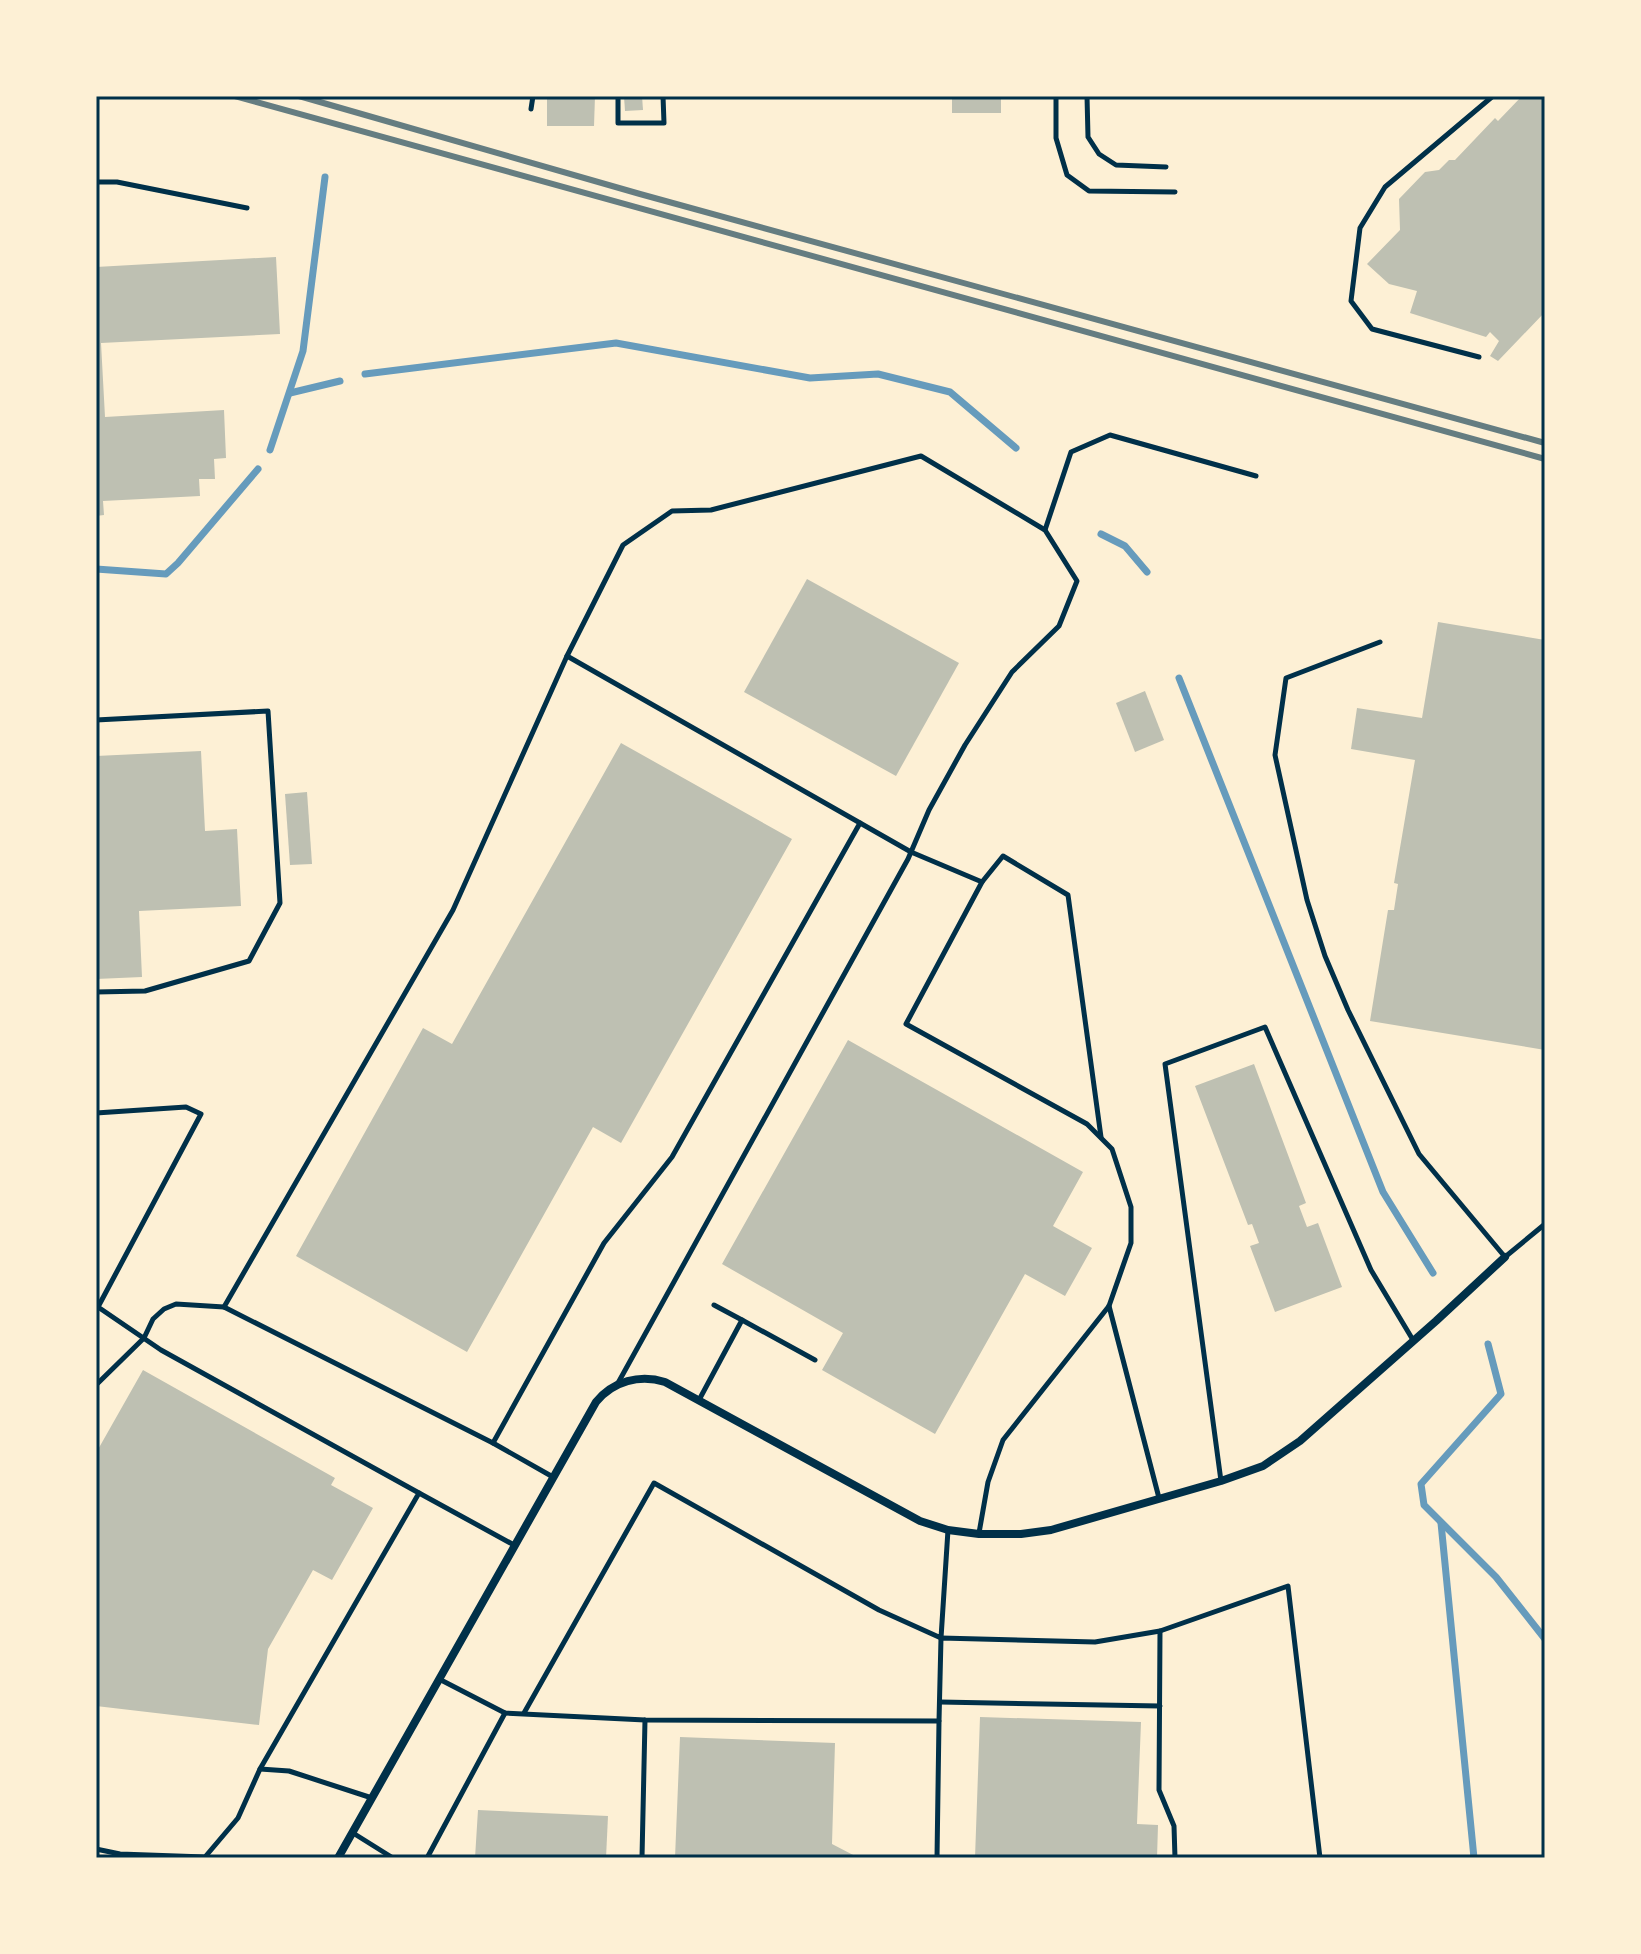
<svg xmlns="http://www.w3.org/2000/svg" width="1641" height="1954" font-family="Barlow,sans-serif">
<style>
.lines{fill:none;stroke-linecap:round;stroke-linejoin:round}
.stream{stroke:#669bbc;stroke-width:7}
.building{fill:#bec0b2}
.service{stroke:#003049;stroke-width:5}
.minor{stroke:#003049;stroke-width:8}
.rail{stroke:#657d81;stroke-width:6}
.neatline{fill:none;stroke:#003049;stroke-width:3}
</style>
<rect width="100%" height="100%" fill="#fdf0d5"/>
<g class="lines">
<g class="stream">
<polyline points="365,374 616,343 810,378 878,374 950,392 1016,448"/>
<polyline points="290,393 340,381"/>
<polyline points="270,450 303,351 325,177"/>
<polyline points="1101,534 1125,546 1147,572"/>
<polyline points="96,569 166,574 178,563 258,469"/>
<polyline points="1179,678 1383,1192 1433,1273"/>
<polyline points="1488,1344 1501,1394 1421,1484 1424,1505 1496,1577 1545,1639"/>
<polyline points="1441,1523 1474,1858"/>
</g>
</g>
<g class="building">
<polygon points="547,96 595,96 594,126 547,126"/>
<polygon points="624,96 642,96 643,110 625,111"/>
<rect x="952" y="96" width="49" height="17"/>
<polygon points="1522,96 1545,96 1545,312 1498,361 1490,356 1499,341 1490,332 1486,337 1410,313 1417,291 1389,284 1367,264 1400,230 1399,199 1425,172 1439,170 1449,160 1455,160 1495,118 1498,121"/>
<polygon points="276,257 280,334 101,343 105,417 224,410 226,458 214,459 215,479 199,479 200,496 103,501 104,515 96,516 96,267"/>
<polygon points="807,579 959,663 896,776 744,692"/>
<polygon points="1438,622 1545,640 1545,1050 1370,1021 1388,910 1394,910 1398,884 1394,883 1415,760 1351,749 1357,708 1422,718"/>
<polygon points="1145,691 1164,740 1135,752 1116,703"/>
<polygon points="621,743 792,839 621,1143 593,1127 467,1352 296,1256 423,1028 452,1044"/>
<polygon points="201,751 205,831 237,829 241,906 139,911 142,977 96,979 96,756"/>
<polygon points="307,792 312,864 290,865 285,794"/>
<polygon points="848,1040 1083,1172 1053,1226 1092,1248 1065,1296 1025,1274 935,1434 822,1370 843,1333 722,1264"/>
<polygon points="1254,1064 1306,1203 1299,1206 1307,1227 1318,1223 1342,1287 1275,1312 1250,1246 1259,1243 1252,1224 1248,1225 1195,1086"/>
<polygon points="143,1370 335,1478 331,1485 373,1508 332,1580 313,1570 268,1649 259,1725 96,1706 96,1453"/>
<polygon points="980,1717 1141,1722 1137,1824 1158,1825 1157,1858 975,1858"/>
<polygon points="680,1737 835,1743 832,1844 859,1858 675,1858"/>
<polygon points="478,1810 608,1816 606,1858 475,1858"/>
</g>
<g class="lines">
<g class="service">
<polyline points="618,96 618,123 664,123 663,96"/>
<polyline points="1056,96 1056,138 1067,175 1089,191 1175,192"/>
<polyline points="1087,96 1088,137 1099,154 1116,165 1166,167"/>
<polyline points="531,109 533,96"/>
<polyline points="96,182 117,182 247,208"/>
<polyline points="1479,357 1372,329 1351,301 1360,228 1385,187 1493,96"/>
<polyline points="1045,530 1071,452 1110,435 1256,476"/>
<polyline points="1380,642 1286,678 1275,755 1307,900 1325,956 1348,1010 1419,1154 1505,1257 1545,1224"/>
<polyline points="567,656 623,545 672,511 711,510 921,456 1045,530 1077,581 1059,626 1012,672 965,745 929,810 908,859 618,1383"/>
<polyline points="96,720 268,711 280,903 249,961 145,991 96,992"/>
<polyline points="982,882 1003,856 1068,895 1101,1137"/>
<polyline points="96,1113 186,1107 201,1114 98,1307 161,1350 419,1493 260,1769 238,1818 205,1857 120,1854 96,1849"/>
<polyline points="714,1305 742,1320"/>
<polyline points="1109,1306 1159,1498"/>
<polyline points="96,1385 144,1338 153,1319 164,1309 176,1304 224,1307"/>
<polyline points="699,1400 742,1320 815,1360"/>
<polyline points="493,1443 604,1243 672,1157 860,823"/>
<polyline points="553,1477 493,1443 224,1307 453,910 567,656 911,852 982,882 906,1024 1087,1124 1112,1149 1131,1207 1131,1243 1109,1306 1003,1440 988,1482 979,1533"/>
<polyline points="1221,1481 1165,1064 1265,1027 1371,1270 1413,1340"/>
<polyline points="419,1493 514,1545"/>
<polyline points="1160,1631 1288,1586 1320,1858"/>
<polyline points="439,1679 505,1713 645,1720 939,1721 941,1638 1095,1642 1160,1631 1159,1790 1174,1826 1175,1858"/>
<polyline points="940,1702 1160,1706"/>
<polyline points="524,1713 654,1483 879,1610 941,1638 948,1530"/>
<polyline points="260,1769 289,1771 372,1798"/>
<polyline points="353,1833 393,1858"/>
<polyline points="427,1858 505,1713"/>
<polyline points="642,1858 645,1720"/>
<polyline points="937,1858 939,1721"/>
</g>
<path class="minor" d="M338,1858L596,1402C613,1381 640,1374 665,1382L920,1521L948,1530L979,1534H1021L1051,1530L1221,1481L1263,1466L1300,1441L1436,1321L1505,1257"/>
<g class="rail">
<polyline points="235,96 1545,459"/>
<polyline points="299,96 640,194 1545,443"/>
</g>
</g>
<rect width="1641" height="1954" fill="none" stroke="#fdf0d5" stroke-width="196"/>
<rect x="98" y="98" width="1445" height="1758" class="neatline"/>
</svg>
